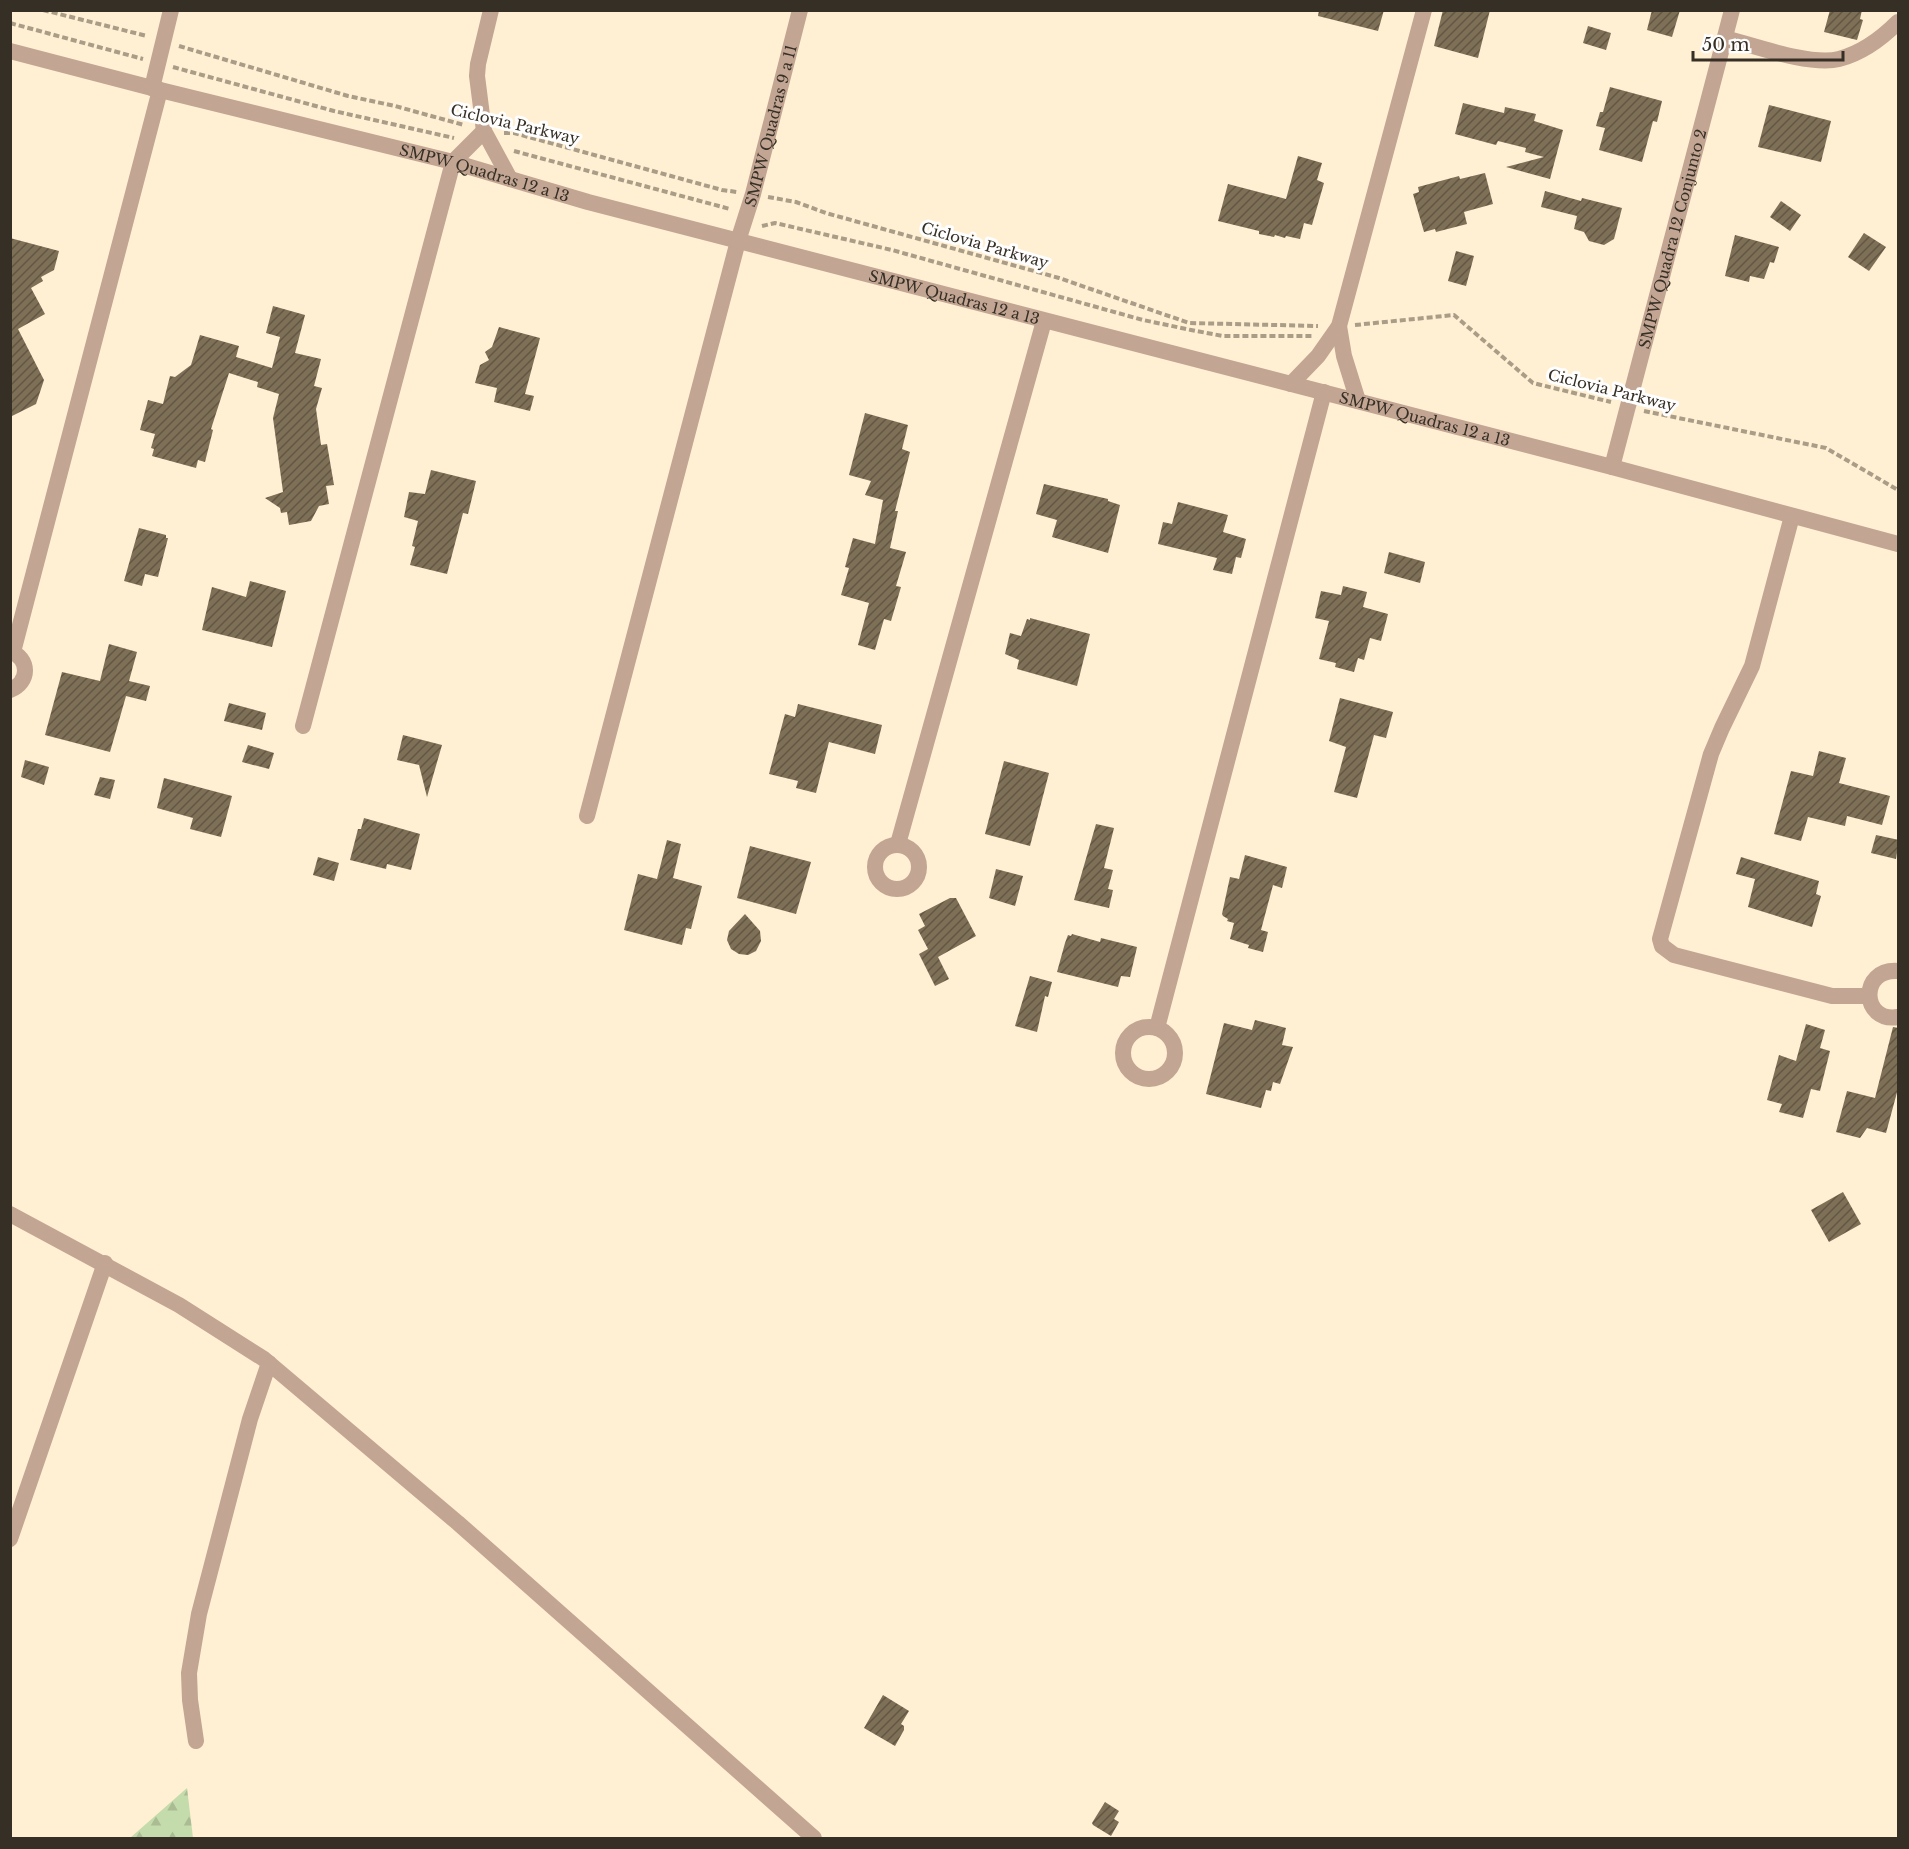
<svg xmlns="http://www.w3.org/2000/svg" width="1909" height="1849" font-family="'Libre Baskerville',serif">
<style>
.forest{fill:url(#forest-firs)}
.building{fill:url(#building-hatch)}
.lines{fill:none;stroke-linecap:round;stroke-linejoin:round}
.path{stroke:#a99d88;stroke-width:4;stroke-dasharray:6 3;stroke-linecap:butt}
.minor{stroke:#c2a593;stroke-width:16}
.tertiary{stroke:#c2a593;stroke-width:16}
.labels{text-anchor:middle;dominant-baseline:central;stroke-width:6;stroke-linejoin:round;paint-order:stroke}
.street-label{font-size:15px;fill:#362f25;stroke:#fefefe}
</style>
<defs>
<pattern id="forest-firs" width="22" height="20" patternUnits="userSpaceOnUse" patternTransform="scale(1.5)"><rect width="22" height="20" fill="#c4dbab"/><path d="M5 1l3.5 6h-7zM16 11l3.5 6h-7z" fill="#a9bc93"/></pattern>
<pattern id="building-hatch" width="6" height="6" patternUnits="userSpaceOnUse" patternTransform="scale(1.5)"><rect width="6" height="6" fill="#7e6f57"/><path d="M-1 1l2-2M0 6l6-6M5 7l2-2" fill="none" stroke="#625744"/></pattern>
</defs>
<rect width="100%" height="100%" fill="#ffefd3"/>
<polygon class="forest" points="187,1788 193,1838 130,1838"/>
<g class="building">
<polygon points="1319,10 1384,10 1378,31 1318,16"/>
<polygon points="1443,10 1490,10 1478,58 1434,46"/>
<polygon points="1652,10 1680,10 1672,37 1647,30"/>
<polygon points="1830,10 1862,10 1860,19 1863,20 1857,40 1824,32"/>
<polygon points="1588,26 1611,33 1606,50 1583,43"/>
<polygon points="1610,87 1662,101 1657,122 1653,121 1642,162 1599,150 1605,128 1596,126 1600,112 1603,112"/>
<polygon points="1463,103 1504,113 1505,107 1536,114 1534,121 1563,130 1550,179 1506,167 1544,157 1525,152 1526,148 1498,141 1496,145 1455,134"/>
<polygon points="1769,105 1831,121 1821,162 1758,147"/>
<polygon points="1298,156 1322,163 1317,180 1324,183 1312,225 1304,223 1300,239 1286,236 1285,238 1275,235 1274,237 1259,234 1259,231 1218,221 1228,184 1286,199"/>
<polygon points="1485,173 1493,204 1464,212 1467,224 1436,232 1435,229 1424,232 1413,194 1419,192 1418,187 1459,176 1460,179"/>
<polygon points="1545,191 1581,201 1582,198 1622,208 1614,239 1604,245 1589,241 1584,232 1574,229 1577,216 1541,207"/>
<polygon points="1781,201 1801,215 1790,231 1770,217"/>
<polygon points="1864,233 1886,247 1869,271 1848,257"/>
<polygon points="1735,235 1779,247 1774,263 1770,262 1764,279 1750,276 1749,282 1725,276"/>
<polygon points="10,238 59,251 54,270 41,277 43,281 31,288 45,314 18,329 44,380 36,404 10,417"/>
<polygon points="1456,251 1474,256 1466,286 1448,281"/>
<polygon points="273,306 305,315 295,353 321,359 314,386 322,388 316,409 321,445 327,444 334,485 326,486 329,504 319,506 311,521 289,525 287,512 281,513 280,508 265,498 283,492 273,418 279,394 257,387 258,382 229,373 211,429 213,430 205,462 198,460 196,468 152,456 154,449 151,448 155,434 140,430 148,400 163,404 170,376 175,377 191,365 200,335 239,346 236,357 272,368 280,337 266,333"/>
<polygon points="499,327 540,338 525,394 534,396 530,411 494,402 497,388 475,383 480,365 489,360 485,352 492,347"/>
<polygon points="865,413 908,425 902,449 910,452 895,511 898,511 890,548 906,552 896,586 901,587 891,621 884,619 875,650 858,645 869,603 841,595 849,568 845,567 853,538 875,544 883,500 865,495 871,481 849,475"/>
<polygon points="431,470 476,481 468,514 463,513 447,574 410,565 415,547 412,546 418,521 404,517 409,492 425,494"/>
<polygon points="1044,484 1108,499 1108,501 1120,505 1108,553 1052,537 1057,520 1036,514"/>
<polygon points="1178,502 1228,515 1223,532 1246,539 1241,558 1236,557 1232,574 1213,570 1217,558 1158,544 1163,522 1172,524"/>
<polygon points="139,528 166,535 166,538 168,538 158,577 145,574 142,586 124,581"/>
<polygon points="1389,552 1425,562 1420,583 1384,573"/>
<polygon points="250,581 286,591 272,647 202,630 212,587 246,597"/>
<polygon points="1343,586 1367,592 1363,607 1388,614 1381,641 1370,638 1364,660 1358,658 1354,672 1335,667 1336,663 1319,659 1329,621 1315,618 1321,591 1341,595"/>
<polygon points="1030,618 1090,634 1077,686 1017,669 1019,660 1005,654 1010,633 1021,636 1027,619 1030,620"/>
<polygon points="109,644 137,652 129,681 150,686 146,701 126,696 110,752 45,735 62,672 100,681"/>
<polygon points="1340,698 1393,712 1386,738 1374,735 1357,798 1334,792 1346,747 1329,741"/>
<polygon points="229,703 266,713 262,730 224,721"/>
<polygon points="798,704 882,725 875,754 829,742 816,793 796,788 798,781 769,774 785,714 795,717"/>
<polygon points="403,735 442,745 427,797 419,765 397,760"/>
<polygon points="248,745 274,753 269,769 242,762"/>
<polygon points="1819,751 1846,758 1839,783 1890,796 1882,825 1847,816 1845,826 1808,817 1801,841 1774,834 1791,771 1813,776"/>
<polygon points="25,760 49,767 44,785 21,777"/>
<polygon points="1004,761 1049,773 1030,846 985,834"/>
<polygon points="100,777 115,780 110,799 94,795"/>
<polygon points="164,778 232,796 221,837 190,829 193,818 157,808"/>
<polygon points="364,818 420,834 411,870 387,864 386,869 350,860 358,829 361,829"/>
<polygon points="1096,824 1114,828 1104,868 1113,870 1108,889 1113,890 1109,908 1074,900"/>
<polygon points="1876,835 1899,840 1896,859 1871,853"/>
<polygon points="667,840 681,844 673,878 702,886 691,929 686,928 682,945 624,930 638,874 657,879"/>
<polygon points="750,846 811,862 796,914 737,898"/>
<polygon points="1245,855 1287,867 1282,888 1273,885 1261,930 1268,932 1263,952 1248,948 1249,945 1230,939 1234,923 1227,921 1228,919 1223,916 1222,914 1230,877 1239,879"/>
<polygon points="318,857 339,863 334,881 313,875"/>
<polygon points="1741,857 1819,881 1816,894 1821,896 1812,927 1748,907 1755,879 1736,874"/>
<polygon points="996,869 1023,876 1015,906 989,898"/>
<polygon points="950,898 956,898 976,936 938,957 949,979 935,986 919,954 928,949 918,930 925,926 919,914"/>
<polygon points="745,914 760,931 761,941 756,951 748,955 739,954 731,949 727,940 729,931"/>
<polygon points="1072,934 1100,942 1101,938 1137,947 1130,977 1121,976 1118,987 1057,972 1065,943 1068,935 1071,936"/>
<polygon points="1030,976 1052,982 1048,997 1045,996 1037,1032 1015,1026"/>
<polygon points="1255,1020 1286,1028 1282,1045 1293,1047 1280,1084 1273,1082 1271,1091 1266,1090 1261,1108 1206,1094 1224,1023 1252,1030"/>
<polygon points="1806,1024 1825,1030 1820,1048 1830,1051 1820,1091 1811,1089 1803,1118 1779,1112 1782,1104 1767,1100 1779,1055 1796,1061"/>
<polygon points="1893,1027 1899,1028 1899,1085 1886,1133 1867,1128 1860,1138 1836,1132 1847,1091 1875,1098"/>
<polygon points="1843,1192 1861,1224 1829,1242 1811,1210"/>
<polygon points="883,1695 909,1711 901,1724 904,1726 904,1730 895,1746 864,1728"/>
<polygon points="1105,1802 1119,1811 1114,1819 1119,1822 1111,1836 1093,1825 1092,1823"/>
</g>
<g class="lines">
<g class="path">
<polyline points="43,10 147,36"/>
<polyline points="10,23 143,59"/>
<polyline points="179,46 348,96 395,106 464,125"/>
<polyline points="173,67 334,111 454,138"/>
<polyline points="504,133 514,133 722,190 737,192"/>
<polyline points="514,151 730,209"/>
<polyline points="768,197 796,202 826,213 1059,278 1189,323 1318,326"/>
<polyline points="762,226 775,223 892,250 1143,320 1191,330 1223,336 1312,336"/>
<polyline points="1355,325 1454,315 1533,383 1611,402"/>
<polyline points="1644,411 1826,448 1898,490"/>
</g>
<g class="minor">
<polyline points="491,10 478,64 477,76 484,131 510,179"/>
<path d="M1725,38C1755,46 1811,66 1839,59C1862,53 1882,38 1898,22"/>
<polyline points="152,88 171,10"/>
<polyline points="1339,326 1344,356 1358,401"/>
<polyline points="1291,384 1318,356 1339,326 1424,10"/>
<path id="s1" d="M1612,467L1732,10"/>
<polyline points="1792,516 1752,666 1722,728 1711,754 1660,939 1662,946 1674,955 1832,996 1869,996"/>
<path d="M10,651C30,659 30,682 10,690"/>
<polyline points="13,652 160,90"/>
<polyline points="303,726 453,162 484,131"/>
<polyline points="587,816 738,241"/>
<polyline points="898,844 1044,321"/>
<circle cx="897" cy="867" r="22"/>
<path d="M1898,971C1859,968 1861,1023 1898,1017"/>
<circle cx="1149" cy="1053" r="26"/>
<polyline points="1157,1028 1324,392"/>
<polyline points="10,1214 179,1305 264,1359 458,1523 814,1838"/>
<polyline points="10,1539 105,1263"/>
<polyline points="196,1741 190,1700 189,1673 199,1614 250,1419 269,1363"/>
</g>
<g class="tertiary">
<path id="s2" d="M10,51L152,88L453,162L588,202L1612,467L1898,544"/>
<path id="s3" d="M738,241L753,194L800,10"/>
</g>
</g>
<g class="labels">
<g class="street-label">
<text transform="translate(515 124) rotate(13)">Ciclovia Parkway</text>
<text stroke="none"><textPath href="#s3" startOffset="120">SMPW Quadras 9 a 11</textPath></text>
<text stroke="none"><textPath href="#s2" startOffset="490">SMPW Quadras 12 a 13</textPath></text>
<text stroke="none"><textPath href="#s1" startOffset="236">SMPW Quadra 12 Conjunto 2</textPath></text>
<text transform="translate(985 245) rotate(16)">Ciclovia Parkway</text>
<text stroke="none"><textPath href="#s2" startOffset="976">SMPW Quadras 12 a 13</textPath></text>
<text transform="translate(1612 390) rotate(14)">Ciclovia Parkway</text>
<text stroke="none"><textPath href="#s2" startOffset="1462">SMPW Quadras 12 a 13</textPath></text>
</g>
</g>
<rect width="1909" height="1849" fill="none" stroke="#362f25" stroke-width="24"/>
<path d="M1693 51v9h150v-9" fill="none" stroke="#362f25" stroke-width="3"/>
<text x="1702" y="51" font-size="18" fill="#362f25" stroke="#fefefe" stroke-width="4.5" paint-order="stroke">50 m</text>
</svg>
